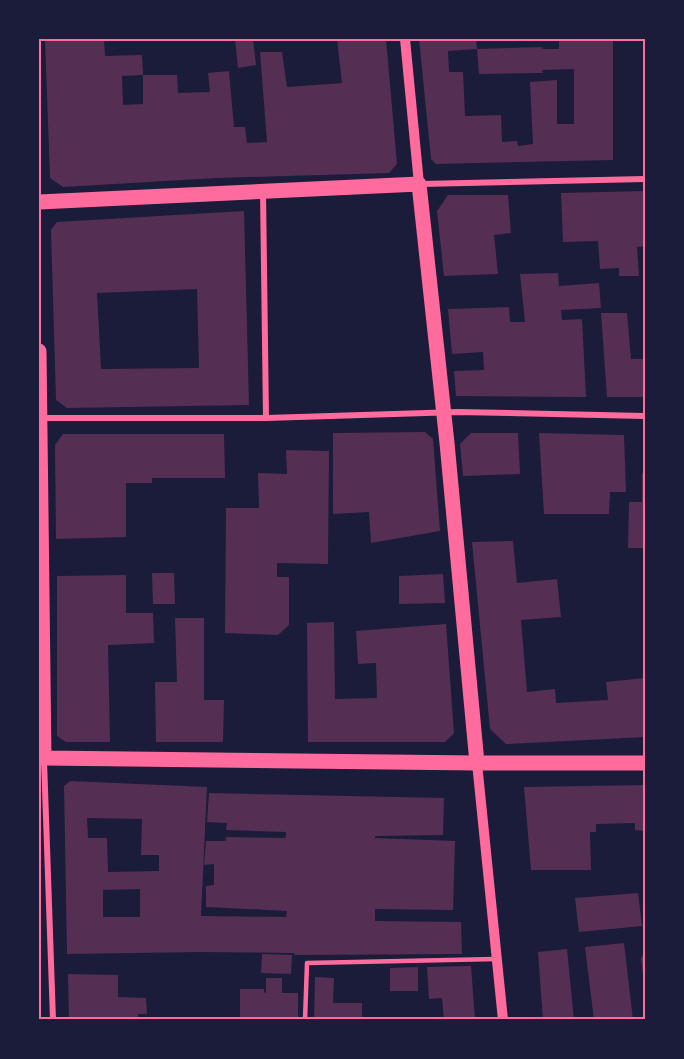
<svg xmlns="http://www.w3.org/2000/svg" width="684" height="1059" font-family="'IBM Plex Sans',sans-serif">
<style>
.building{fill:#542f53;fill-rule:evenodd}
.lines{fill:none;stroke-linecap:round;stroke-linejoin:round}
.service{stroke:#ff6b9d;stroke-width:4.5}
.minor{stroke:#ff6b9d;stroke-width:6}
.tertiary{stroke:#ff6b9d;stroke-width:10}
.primary{stroke:#ff6b9d;stroke-width:15}
.neatline{fill:none;stroke:#ff6b9d;stroke-width:2}
</style>
<rect width="100%" height="100%" fill="#1b1b3a"/>
<g class="building">
<polygon points="45,39 104,39 105,56 142,55 143,75 122,76 123,105 143,104 143,75 177,75 178,93 210,92 208,73 229,71 234,127 245,127 247,143 267,142 260,52 282,52 287,87 342,83 337,39 386,39 397,164 389,173 217,178 63,187 50,178"/>
<polygon points="235,39 253,39 256,65 238,68"/>
<polygon points="419,39 476,39 477,49 448,51 449,72 463,72 465,116 501,115 502,142 517,141 518,146 533,144 530,82 557,80 557,124 574,124 574,69 542,70 543,73 479,74 477,49 542,47 542,49 559,49 559,41 613,39 613,160 436,164 431,159"/>
<polygon points="645,191 645,246 637,247 639,276 619,276 619,268 600,269 598,241 563,242 561,193"/>
<polygon points="448,195 508,195 511,233 494,235 498,274 444,276 437,211"/>
<path d="M244,211L249,405L67,408L56,400L51,230L57,222ZM197,289L199,368L101,369L97,293Z"/>
<polygon points="558,273 559,286 599,283 601,308 561,310 562,320 582,319 586,397 456,396 454,371 484,370 483,352 452,354 448,309 509,307 510,322 525,322 520,274"/>
<polygon points="601,313 627,313 631,359 645,359 645,397 607,397"/>
<polygon points="425,432 433,439 440,531 371,543 369,512 333,514 333,433"/>
<polygon points="471,433 518,433 520,474 463,476 460,444"/>
<polygon points="539,433 624,435 626,492 610,492 609,514 544,514"/>
<polygon points="63,434 224,434 225,478 152,478 152,483 126,483 126,537 56,539 55,445"/>
<polygon points="286,450 329,451 328,564 277,563 277,577 289,577 289,625 278,635 225,633 226,508 259,508 258,473 287,474"/>
<polygon points="642,473 645,473 645,548 628,548 629,502 642,502"/>
<polygon points="513,541 517,583 557,579 561,617 521,620 527,692 555,689 556,703 608,700 606,682 645,678 645,737 506,744 490,729 472,542"/>
<polygon points="152,573 174,573 175,604 153,604"/>
<polygon points="443,574 445,603 399,604 399,576"/>
<polygon points="126,575 126,613 153,613 154,643 108,645 110,742 66,742 57,736 57,576"/>
<polygon points="175,618 204,618 204,700 224,700 223,742 156,742 155,682 177,682"/>
<polygon points="334,622 335,699 377,698 376,663 358,664 356,631 446,624 454,733 445,742 308,742 307,623"/>
<path d="M70,781L207,787L201,916L286,917L287,911L206,907V886L214,885V864L204,865L206,841H226V837L285,838L286,835V832L226,830L227,823L207,822L209,793L444,798L443,835L375,836V838L455,841L453,910L375,909V921L461,922L462,954L295,955L294,953L199,952L67,954L64,786ZM87,818L142,819L141,855H159V871L108,872L107,838H88ZM140,889V917H103V890Z"/>
<polygon points="645,785 645,831 635,830 635,823 596,824 596,832 590,832 591,870 531,870 524,787"/>
<polygon points="638,893 642,926 579,932 575,898"/>
<polygon points="624,943 633,1020 594,1020 585,947"/>
<polygon points="567,949 574,1020 543,1020 538,952"/>
<polygon points="645,950 645,983 644,983 641,959"/>
<polygon points="262,954 292,955 291,974 261,973"/>
<polygon points="471,966 475,1020 444,1020 442,998 429,999 427,967"/>
<polygon points="418,967 418,991 390,991 390,968"/>
<polygon points="68,974 118,975 118,997 146,998 147,1014 138,1014 138,1020 69,1020"/>
<polygon points="315,977 334,978 333,1003 362,1003 362,1020 314,1020"/>
<polygon points="266,978 282,978 282,993 298,993 298,1020 240,1020 240,989 264,989 264,993 266,992"/>
</g>
<g class="lines">
<polyline class="service" points="305,1020 307,963 496,959"/>
<g class="minor">
<polyline points="421,184 645,179"/>
<polyline points="263,191 266,418"/>
<polyline points="40,418 266,418 458,412 645,416"/>
<polyline points="44,760 53,1020"/>
</g>
<g class="tertiary">
<polyline points="405,39 419,184"/>
<polyline points="477,763 503,1020"/>
</g>
<g class="primary">
<polyline points="39,202 419,184 447,443 477,763"/>
<polyline points="39,351 44,758 477,763 645,763"/>
</g>
</g>
<rect width="684" height="1059" fill="none" stroke="#1b1b3a" stroke-width="81"/>
<rect x="40" y="40" width="604" height="978" class="neatline"/>
</svg>
